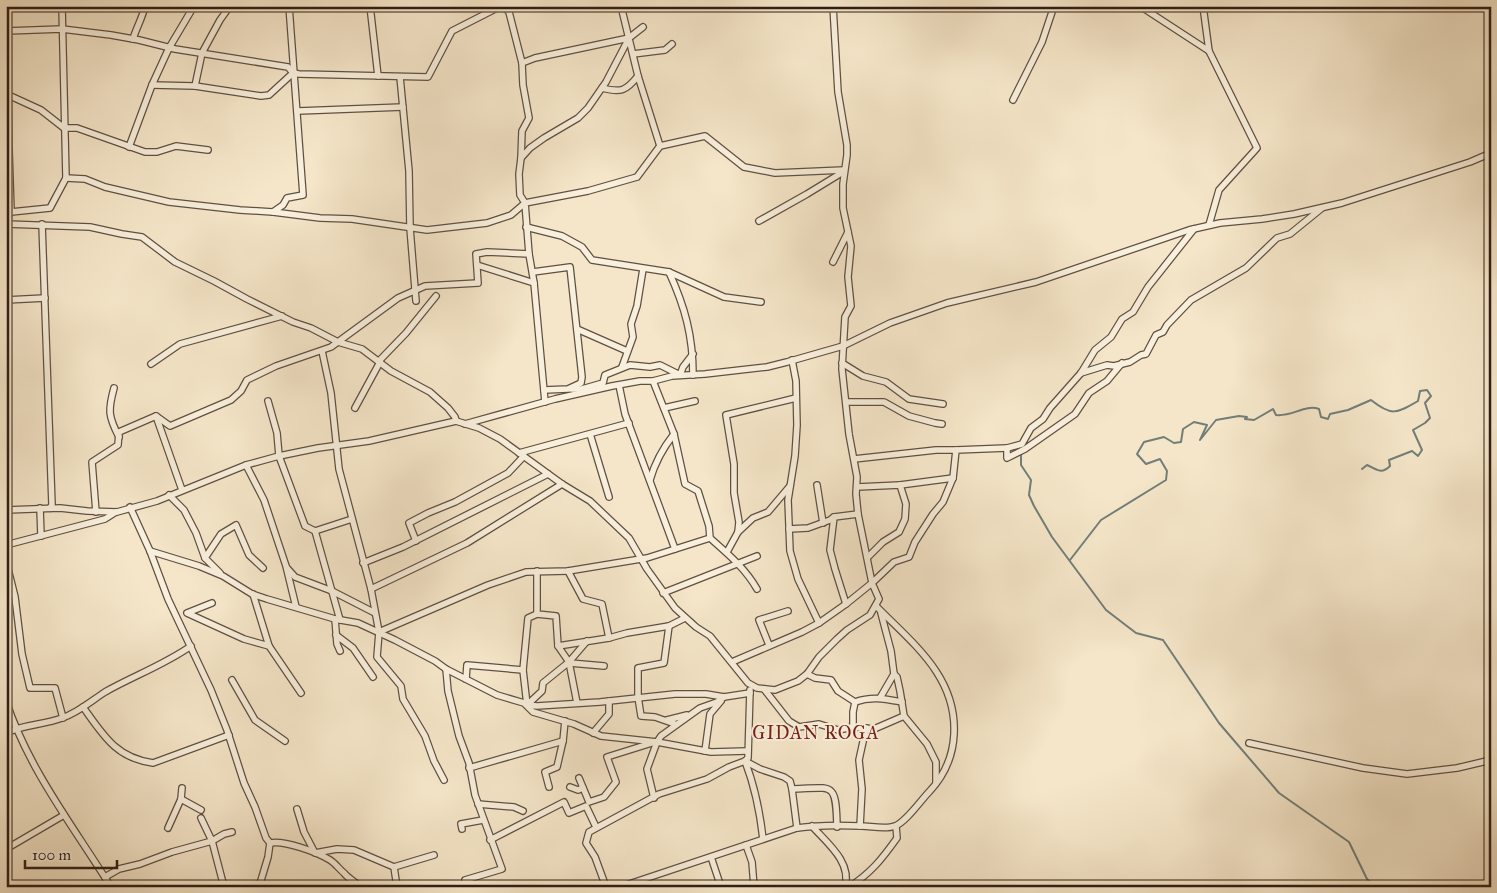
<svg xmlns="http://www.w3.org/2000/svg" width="1497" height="893" font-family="'IM FELL Great Primer',serif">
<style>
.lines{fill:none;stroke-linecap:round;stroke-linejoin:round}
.stream{stroke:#717e79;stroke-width:2}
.street-casing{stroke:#605042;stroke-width:8}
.street{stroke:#f8efdc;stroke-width:5.5}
.labels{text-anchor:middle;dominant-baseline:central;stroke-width:4;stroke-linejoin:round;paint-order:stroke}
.quarter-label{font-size:18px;letter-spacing:1px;fill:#7a1f14;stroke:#f8efdc}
</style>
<rect width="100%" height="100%" fill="#f5e6c9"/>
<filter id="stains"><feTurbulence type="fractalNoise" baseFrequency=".004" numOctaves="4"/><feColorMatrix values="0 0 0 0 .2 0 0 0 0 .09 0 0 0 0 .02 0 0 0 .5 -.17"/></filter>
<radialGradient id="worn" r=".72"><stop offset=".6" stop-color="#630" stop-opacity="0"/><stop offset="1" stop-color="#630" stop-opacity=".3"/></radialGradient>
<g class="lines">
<g class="stream">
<polyline points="1021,454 1021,465 1031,480 1029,495 1034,506 1052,537 1106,610 1136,633 1163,640 1219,723 1279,793 1349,842 1367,879 1376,887"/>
<path d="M1070,560L1101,520L1166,480L1167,471L1160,459L1146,464L1137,454L1144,442L1164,437L1174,443L1181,442L1183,429L1194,422L1207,425L1200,440L1216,420L1239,416L1247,417L1245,419L1254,420L1273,409L1276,415C1292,417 1305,404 1319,409L1321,417L1328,419L1330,414L1348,410L1371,400C1391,416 1396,414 1418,401L1420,391L1427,390L1431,396L1425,403L1430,418L1425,423L1413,430L1422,450L1418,456L1412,451L1389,460L1390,466C1381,475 1376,469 1367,465L1362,469"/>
</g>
<defs>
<g id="street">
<polyline points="289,6 303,195 287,198 283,205 273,212 320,218 352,219 427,230 487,223 511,215 525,203 520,195 519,174 521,158 522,131 529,118 523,85 522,63 509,12 503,6"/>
<polyline points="370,6 378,76"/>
<polyline points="621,6 638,76 660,146"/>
<polyline points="1140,6 1209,51 1257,148 1219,190 1209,225"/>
<polyline points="1203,6 1209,51"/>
<polyline points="6,31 62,29 111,35 139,40 175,49 288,67 293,73 299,74 428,77 452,31 501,6"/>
<path d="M133,39C137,26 142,19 145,6"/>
<polyline points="633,54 665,50 672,44"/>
<polyline points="522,63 535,58 629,38"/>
<polyline points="400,77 409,171 410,228 416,301"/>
<polyline points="152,85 195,86 261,96 269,95 293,73"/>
<polyline points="195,86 202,53 220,20 230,6"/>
<path d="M602,88C621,93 626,91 638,76"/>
<polyline points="6,94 41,110 64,128 77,128 145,152 157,152 176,146 208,150"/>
<polyline points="1013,100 1042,42 1054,6"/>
<polyline points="298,111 403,107"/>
<polyline points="129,147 152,85 169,48 194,6"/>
<polyline points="6,150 9,150 8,95"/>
<polyline points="9,150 11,212"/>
<polyline points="521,158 530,148 544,138 578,118 588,108 606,82 629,38 643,27"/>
<polyline points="66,178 85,179 105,187 169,202 240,210 273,212"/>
<polyline points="6,219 11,212 50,208 66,178 62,6"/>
<polyline points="759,221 807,194 843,172"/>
<polyline points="6,224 90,227 122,234 142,237 175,262 214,281 247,299 293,322 311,328 338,342 362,349 391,371 430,392 448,408 455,417 456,421"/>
<polyline points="42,224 52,505 50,508"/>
<polyline points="526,227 562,236 582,247 592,260 669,272 724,297 761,302"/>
<polyline points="529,254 525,203 588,191 637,177 660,146 705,136 744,167 775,173 844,170"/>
<polyline points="833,262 848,232"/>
<polyline points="477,265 534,283"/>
<polyline points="533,272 570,267 582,377 581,383 568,389 544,390"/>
<path d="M669,272C685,307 693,336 693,375"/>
<polyline points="6,300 45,298"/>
<polyline points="577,329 627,351"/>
<polyline points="322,351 331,393 339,469 371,589 379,632 377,657 401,686 403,699 425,736 434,761 444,780"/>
<polyline points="792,360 796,381 797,425 795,456 788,500 790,551 798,579 819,623"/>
<polyline points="379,361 406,333 436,296"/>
<polyline points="842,363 863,376 886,382 909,399 943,404"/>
<polyline points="1122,363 1107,381 1089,393 1075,414 1025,449 1007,458 1007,448 1022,444 1031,428 1043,419 1050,408 1081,373 1095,350 1111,337 1122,319 1133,312 1148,287 1194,229"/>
<polyline points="151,364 180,344 282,316"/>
<polyline points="622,367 633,337 631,324 637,306 643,269"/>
<polyline points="1081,373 1107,365 1114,366 1130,362 1141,355 1146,354 1156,335 1163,332 1167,325 1191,300 1246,268 1277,238 1290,234 1322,208"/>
<path d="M653,381L674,434L685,484L698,491L709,526L710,538C728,554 745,568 757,589"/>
<polyline points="619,385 625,414 675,549"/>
<path d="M114,388C108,410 108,416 119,437"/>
<polyline points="571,389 582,389 603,383 605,375 630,365 650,367 660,365 680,375 683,367 693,354"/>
<polyline points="268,401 277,433 279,456 305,526 315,531 340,620"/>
<polyline points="847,402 884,402 909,416 935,423 942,424"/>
<polyline points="355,408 380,362"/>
<polyline points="664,408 695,401"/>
<polyline points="156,416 182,490"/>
<polyline points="465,424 555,399 612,386 640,381 653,381 672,376 705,374 767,367 787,362 843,346 890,323 947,303 1036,282 1189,230 1220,223 1262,219 1294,214 1342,203 1470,162 1491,153"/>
<polyline points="590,434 609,497"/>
<polyline points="519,453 629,423"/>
<polyline points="854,459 936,450 956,450"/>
<polyline points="246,465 264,500 286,566 296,607"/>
<path d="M650,480C655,462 663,448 674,434"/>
<polyline points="817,485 823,523"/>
<polyline points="900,485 953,478"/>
<polyline points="857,487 900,485 906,504 905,519 899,532 883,542 868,557"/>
<polyline points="169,495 184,510 196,533 205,558"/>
<polyline points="130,507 150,551 168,599 211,690 227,730 244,783 255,807 266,838 270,843 268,857 259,887"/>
<polyline points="40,508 41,536"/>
<polyline points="6,510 60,508 87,511 117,512 157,501 246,465 279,456 318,448 369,441 456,421 479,428 500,439 562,484 590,501 629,538 647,569 675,608 696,627 710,636 748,683 757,688 775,690 798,681 807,674 819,657 837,639 847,630 870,615 879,599 872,583 858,514 856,494 857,477 849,434 842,369 845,317 851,306 848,277 851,246 843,208 843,184 847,155 847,145 838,92 833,6"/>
<polyline points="96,512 92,462 118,445 119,432 156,416 170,426 231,400 241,391 247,380 276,366 331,347 398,298 425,286 478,283 476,254 487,252 529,254 534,283 545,402"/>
<polyline points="834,517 830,550 835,569 846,604"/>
<polyline points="789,529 808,528 830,520 834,517 858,514"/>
<polyline points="315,531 352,519"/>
<polyline points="738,532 753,518 768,512 790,486"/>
<polyline points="416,541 409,523 428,513 455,502 508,473 524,456"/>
<polyline points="6,545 105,519 116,512"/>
<polyline points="150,551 199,566 223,576 252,594 267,599 335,619 358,623 395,640 435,661 446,669 497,695 524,703 533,712 574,724 601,736 657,742 711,752 747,751"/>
<polyline points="727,552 738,532 739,522 734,493 734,464 726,415 796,398"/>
<polyline points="6,561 15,597 22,654 30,688 55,688 63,718"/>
<polyline points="363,563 403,547 548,474"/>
<polyline points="287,568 295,577 332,591 375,613"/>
<polyline points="537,571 537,614 556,616 558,646 569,662 577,703"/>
<polyline points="568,571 583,599 602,604 609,638"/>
<polyline points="220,573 205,558 221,534 236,525 249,555 263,568"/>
<polyline points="371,589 467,543 562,484"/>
<polyline points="663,593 757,556"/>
<polyline points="253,594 269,646"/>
<polyline points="212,603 187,613 244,639 269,646 301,693"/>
<polyline points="881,613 891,651 894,674 897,677 900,691 904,716 927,744 936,762 936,782"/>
<polyline points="335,619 337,644 340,651"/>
<polyline points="669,626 664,663 638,668 638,697 641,716 655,717 675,724"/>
<polyline points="379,632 488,585 526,572 568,571 647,558 710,538"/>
<polyline points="336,635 353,648 373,677"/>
<polyline points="769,645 759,620 788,611"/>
<polyline points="558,646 609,638 627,633 669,626 685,618"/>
<polyline points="732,662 802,632 819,623 846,604 872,583 894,562 909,557 915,542 933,514 943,502 953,478 956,450 1007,448"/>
<polyline points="570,663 604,666"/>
<polyline points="446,669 448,691 459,736 469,763 475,795 502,869 465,880 466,887"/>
<path d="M807,674L815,678L831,680L838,691L855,702C872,696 885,699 902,702"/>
<polyline points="466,679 467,665 523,670"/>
<polyline points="232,680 255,720 285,741"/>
<polyline points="764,689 789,721 799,727 819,724 838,730 853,727 874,729 904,716"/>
<path d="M750,690L748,758L745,761C755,787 760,812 763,839"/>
<polyline points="880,698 894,674"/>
<path d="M6,701C29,770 73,826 111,887"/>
<polyline points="527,705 537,706 600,702 675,694 706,694 724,697 750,693"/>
<polyline points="527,705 523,670 528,618 537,614"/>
<polyline points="527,705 542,691 543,683 569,662 587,641"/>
<path d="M83,707C103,735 116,758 153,763L229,735"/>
<polyline points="667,720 687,715"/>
<polyline points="853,727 853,712 855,702"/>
<path d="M6,733C24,724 44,725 62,718C78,713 91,701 105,692C133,676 164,665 191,646"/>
<polyline points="593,733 609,714 609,701"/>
<polyline points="1249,743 1363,768 1407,774 1457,768 1491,760"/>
<polyline points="705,751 710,714 721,701"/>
<polyline points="469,768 563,741"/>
<polyline points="579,778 589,802 604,797 616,782 607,757 655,742"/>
<polyline points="549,787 545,772 557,767 563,741 565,721"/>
<polyline points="570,787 578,790 583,788"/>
<polyline points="792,789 797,828"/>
<polyline points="654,798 647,769 657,742 661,736 700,708 717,702 724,697"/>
<polyline points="181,799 201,810"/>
<polyline points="478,804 514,807 523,811"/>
<polyline points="297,809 304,832 315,853 337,849 354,850 394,867"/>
<polyline points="201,818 212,841 224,887"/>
<path d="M812,826C827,843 852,862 845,887"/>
<polyline points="860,826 862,789 859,760 866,728"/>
<polyline points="168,828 181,799 182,788"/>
<polyline points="462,829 461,824 483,820"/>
<polyline points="490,840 564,802 569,813 586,806 596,827"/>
<path d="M270,843C284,840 317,852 330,860C335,863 339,869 344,873C347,877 352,880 356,883V887"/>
<polyline points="746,845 752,862 754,887"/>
<polyline points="6,849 64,815"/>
<polyline points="711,857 721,887"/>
<polyline points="105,877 119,869 140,864 172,852 212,841 224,834 232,832"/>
<polyline points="397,887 394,867 434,855"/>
<path d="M606,887L595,857L586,843L589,832L659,794L707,779L729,767L745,761L760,769L784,777L790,781L792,789C833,788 836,780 837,827"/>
<path d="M620,887L797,828C817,825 840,825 861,826C871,826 885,830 895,826C906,822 921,800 929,792C945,775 953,756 954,734C957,676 912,643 876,606"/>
<path d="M849,887C871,873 882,859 897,838L896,826"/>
</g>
</defs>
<use href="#street" class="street-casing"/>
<use href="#street" class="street"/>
</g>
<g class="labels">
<g class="quarter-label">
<text x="816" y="733">GIDAN ROGA</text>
</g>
</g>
<rect width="1497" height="893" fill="none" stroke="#f5e6c9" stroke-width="25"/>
<rect x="8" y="8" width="1482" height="878" fill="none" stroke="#2f1e15" stroke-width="2.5"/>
<rect x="12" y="12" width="1472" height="868" fill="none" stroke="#2f1e15"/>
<path d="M25 860v8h92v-8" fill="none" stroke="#2f1e15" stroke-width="2.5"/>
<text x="32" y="860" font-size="15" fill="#2f1e15" stroke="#f8efdc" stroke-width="4" paint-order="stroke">100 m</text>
<rect width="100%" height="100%" filter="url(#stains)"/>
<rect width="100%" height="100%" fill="url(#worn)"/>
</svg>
